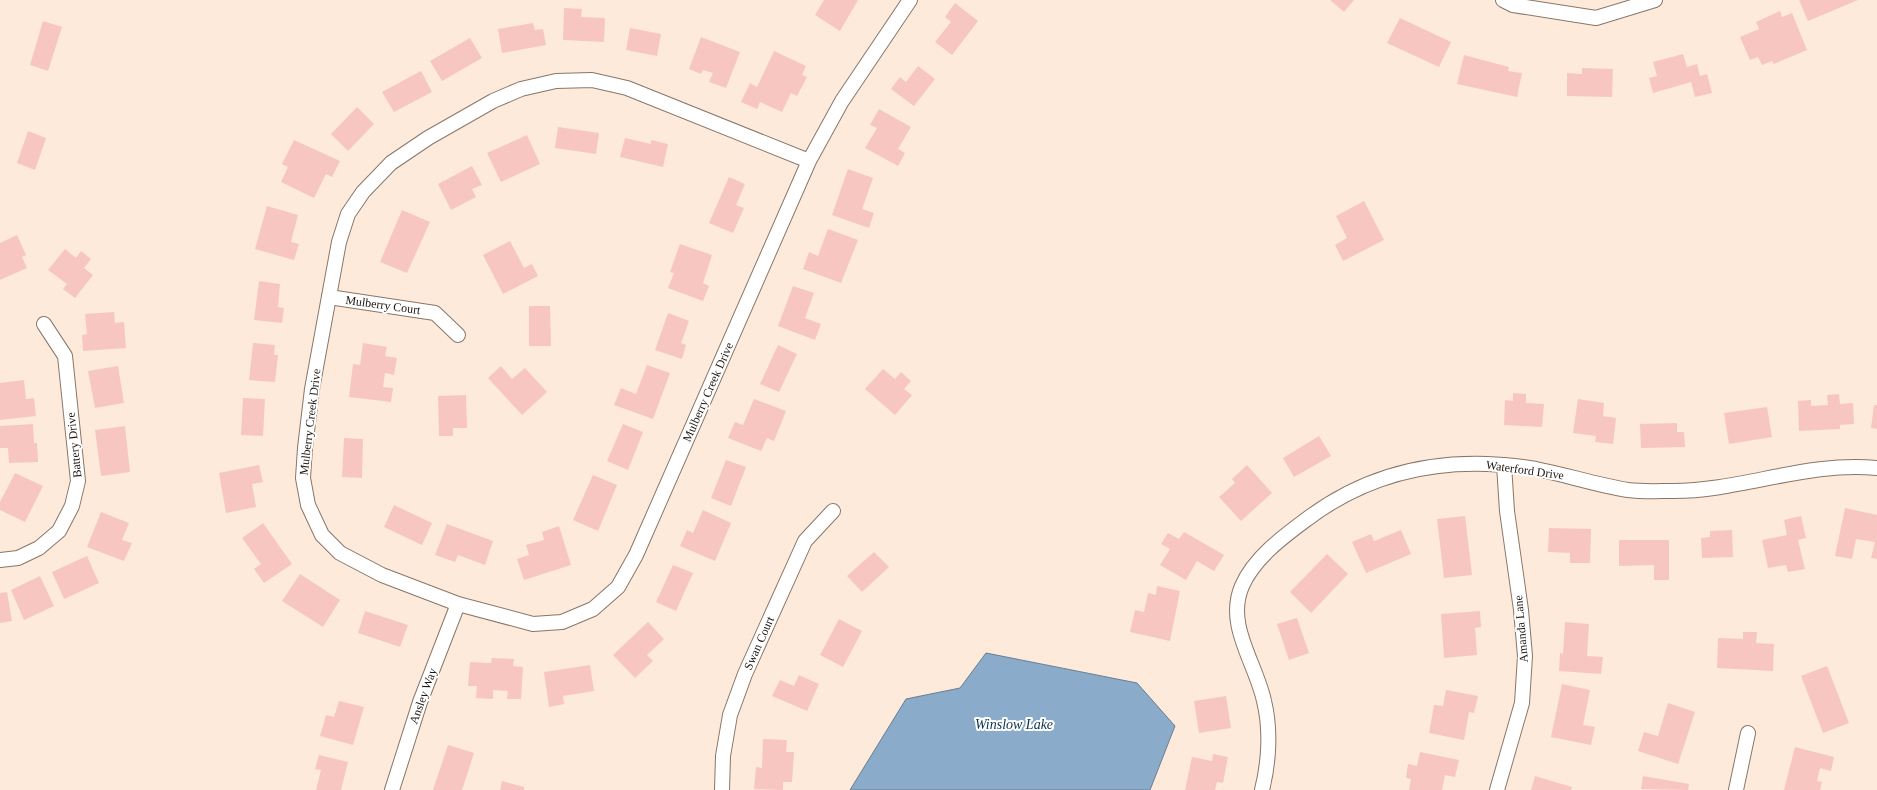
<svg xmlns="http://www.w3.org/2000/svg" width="1877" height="790" font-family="Georgia,serif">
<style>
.water{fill:#8aabc9;stroke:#697e92}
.building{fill:#f8c6c0}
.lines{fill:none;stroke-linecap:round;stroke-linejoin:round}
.street-casing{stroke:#887769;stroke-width:16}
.street{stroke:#fff;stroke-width:14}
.labels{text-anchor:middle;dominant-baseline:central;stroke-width:4;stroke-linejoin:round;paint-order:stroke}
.street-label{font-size:12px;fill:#1c1510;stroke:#fff}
.water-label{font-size:14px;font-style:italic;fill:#0b3150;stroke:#fff}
</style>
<rect width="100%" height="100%" fill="#fdeadb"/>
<polygon class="water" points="986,653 1137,683 1175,726 1150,790 850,790 906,699 960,688"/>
<g class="building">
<polygon points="824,0 858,0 840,31 815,15"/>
<polygon points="1330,0 1354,0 1344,12"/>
<polygon points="1799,0 1858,0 1808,21"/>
<polygon points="955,3 978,21 952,55 935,42 951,22 945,17"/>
<polygon points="564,8 582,9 581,17 605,18 604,42 563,40"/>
<polygon points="1780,11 1782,17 1792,13 1807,50 1774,64 1772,61 1762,65 1758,57 1750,60 1740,37 1759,29 1756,22"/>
<polygon points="1400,18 1451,42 1439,67 1387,43"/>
<polygon points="43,21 62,27 48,71 30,65"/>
<polygon points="533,23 535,30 543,29 546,45 502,53 498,29"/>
<polygon points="630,28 661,34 657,56 626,50"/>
<polygon points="701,37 740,52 726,88 709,82 713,73 703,70 701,74 689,69"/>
<polygon points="470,38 482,58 442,81 430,61"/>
<polygon points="774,51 806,66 802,75 807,77 797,96 791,93 782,112 760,102 757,109 741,102 750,83 757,87"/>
<polygon points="1683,54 1687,67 1697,64 1700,76 1707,74 1712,93 1695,97 1691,82 1653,93 1649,78 1657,76 1653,62"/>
<polygon points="1464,55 1509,67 1508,71 1522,73 1517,97 1457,84"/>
<polygon points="918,66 935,79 914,106 891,89 900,77 906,82"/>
<polygon points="1582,68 1613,69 1612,97 1567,96 1567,73 1582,74"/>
<polygon points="421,71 432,92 394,112 382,92"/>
<polygon points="357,107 374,124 348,151 331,134"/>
<polygon points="879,109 911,127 898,149 905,153 898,166 865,148 877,128 870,125"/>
<polygon points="558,127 599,133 596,154 555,148"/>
<polygon points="28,131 46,138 35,170 17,163"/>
<polygon points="527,135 540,164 501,182 487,153"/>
<polygon points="625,138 651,144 651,140 668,144 663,167 620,157"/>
<polygon points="294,140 340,161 332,177 326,174 314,198 281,182 288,167 282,164"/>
<polygon points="472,166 482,185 472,189 476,197 451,210 438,184"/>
<polygon points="848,169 873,178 862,209 874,213 869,228 832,215"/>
<polygon points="729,177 745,184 736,205 744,208 733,233 709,223"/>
<polygon points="1364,201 1384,240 1343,261 1335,245 1347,238 1336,216"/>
<polygon points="267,206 298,215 291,242 299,244 294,260 255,249"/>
<polygon points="402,210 430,222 407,273 380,262"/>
<polygon points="828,229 858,240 841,283 803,269 809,252 818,256"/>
<polygon points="17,235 26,255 22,257 27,268 0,280 0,243"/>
<polygon points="510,241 524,268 532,264 538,276 503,294 483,255"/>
<polygon points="680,244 712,255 703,283 709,286 703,301 668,288 674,273 670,272"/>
<polygon points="65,249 76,258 81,251 91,259 84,268 93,275 75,298 63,289 67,284 48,270"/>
<polygon points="259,281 280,284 278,307 284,308 282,323 254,320"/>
<polygon points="793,286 814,293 805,318 821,324 815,340 778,326"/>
<polygon points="529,306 550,306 551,346 529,346"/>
<polygon points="114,312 115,323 124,322 126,348 83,351 82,335 87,334 85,314"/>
<polygon points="668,313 689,321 681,343 686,345 682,359 655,350"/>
<polygon points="253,343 275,345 274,355 278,355 275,382 249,380"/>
<polygon points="363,343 387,347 385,356 397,358 394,375 385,373 383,387 393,388 391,402 349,397 353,364 360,365"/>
<polygon points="778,345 797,354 779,392 760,384"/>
<polygon points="647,365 670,373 653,419 614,405 621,388 636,394"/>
<polygon points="118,366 124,403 95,408 88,371"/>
<polygon points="501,366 512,379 525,368 547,392 522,415 488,378"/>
<polygon points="883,369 895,379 901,372 911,381 904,389 912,395 895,415 865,389"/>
<polygon points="24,380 26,399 34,398 36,416 0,420 0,383"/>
<polygon points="1513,393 1526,394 1526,403 1544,404 1542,427 1504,425 1505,400 1513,401"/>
<polygon points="1839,394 1840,404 1853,403 1854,424 1840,425 1840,429 1799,431 1798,401 1811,400 1811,406 1828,405 1827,395"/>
<polygon points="466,395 467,428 453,428 453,436 439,436 438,396"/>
<polygon points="243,398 265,399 263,436 241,435"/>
<polygon points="754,399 786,411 774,441 767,438 761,451 728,438 735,422 743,425"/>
<polygon points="1578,399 1604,403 1603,416 1616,418 1613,444 1595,442 1596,436 1573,433"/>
<polygon points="1874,405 1877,405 1877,429 1871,428"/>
<polygon points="1767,407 1772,437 1729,444 1724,413"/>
<polygon points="1677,423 1677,432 1684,432 1685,447 1641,448 1640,424"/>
<polygon points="33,424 34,443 37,443 38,462 9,463 8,448 0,448 0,426"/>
<polygon points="623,424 643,432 628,470 607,461"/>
<polygon points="125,426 130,472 101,476 95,430"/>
<polygon points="1319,436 1331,456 1294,477 1283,458"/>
<polygon points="344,438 363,439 362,478 342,477"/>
<polygon points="726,460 746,467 731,506 711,498"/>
<polygon points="259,465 263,482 252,484 256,507 226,513 219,473"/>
<polygon points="1247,465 1272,493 1241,521 1219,497 1235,483 1232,479"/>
<polygon points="15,473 43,486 25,522 0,510 0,502"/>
<polygon points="593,475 617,485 598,531 573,520"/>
<polygon points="394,505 432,523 422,545 384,527"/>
<polygon points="1845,508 1877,515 1877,559 1871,558 1875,542 1856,539 1852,559 1835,556"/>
<polygon points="703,510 731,523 715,561 680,546 687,530 693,533"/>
<polygon points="101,512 129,523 122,540 132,543 124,561 87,547"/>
<polygon points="1465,516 1472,575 1444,578 1437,519"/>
<polygon points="1801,516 1806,538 1798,540 1805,569 1788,572 1786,565 1768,568 1762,540 1787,535 1784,520"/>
<polygon points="263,523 292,564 264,583 254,569 261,564 242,538"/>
<polygon points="447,524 493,541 485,565 458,555 455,562 435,555"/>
<polygon points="559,526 571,565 524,580 517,559 529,555 526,545 544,540 542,532"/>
<polygon points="1549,528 1591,529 1590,563 1570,563 1570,553 1548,552"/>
<polygon points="1401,530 1411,554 1366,573 1352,542 1371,534 1374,541"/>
<polygon points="1732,530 1733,557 1702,558 1701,538 1710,537 1710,531"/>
<polygon points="1184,532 1224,555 1214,571 1197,561 1186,580 1160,565 1170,549 1161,544 1168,533 1179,539"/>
<polygon points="1619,540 1669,540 1669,580 1654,580 1654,565 1619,566"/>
<polygon points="874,552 889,567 862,592 847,576"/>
<polygon points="1327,554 1348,574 1311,613 1290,592"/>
<polygon points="87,556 99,583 64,599 52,572"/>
<polygon points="673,565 693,573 676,611 656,602"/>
<polygon points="300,574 340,600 323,627 282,601"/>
<polygon points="40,576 54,606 24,620 11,590"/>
<polygon points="1157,586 1180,591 1170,641 1130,632 1135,610 1144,612 1148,593 1156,595"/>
<polygon points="7,592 12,621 0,623 0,593"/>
<polygon points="365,611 408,625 400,647 358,633"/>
<polygon points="1480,611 1481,627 1475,628 1477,655 1444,658 1441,614"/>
<polygon points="1297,618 1309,653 1289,660 1277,624"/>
<polygon points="839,619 862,631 843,667 820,655"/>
<polygon points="648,622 664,639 647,655 653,661 635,678 613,655"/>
<polygon points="1565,622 1589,624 1587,656 1603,657 1601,674 1559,671 1560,653 1563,654"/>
<polygon points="1743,632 1757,632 1756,643 1774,644 1773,671 1717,668 1718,638 1743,639"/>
<polygon points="492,658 514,659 513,666 523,667 521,699 507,699 508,691 493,690 493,699 476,698 477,686 468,686 470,662 491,663"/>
<polygon points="590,665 594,691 563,696 564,704 549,707 544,672"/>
<polygon points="1827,666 1849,723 1823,733 1801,676"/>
<polygon points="799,675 819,684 807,711 772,696 780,680 794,686"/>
<polygon points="1562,684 1590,690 1583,725 1595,727 1591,745 1551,737"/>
<polygon points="1446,690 1478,696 1474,713 1469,712 1464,740 1429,733 1434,705 1443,706"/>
<polygon points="1226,696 1231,728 1199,733 1194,701"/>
<polygon points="339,701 364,707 353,745 320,736 326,715 334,717"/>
<polygon points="1668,703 1695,712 1678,764 1638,751 1644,732 1658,736"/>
<polygon points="763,739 787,740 786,752 794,752 792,782 783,782 783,790 754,789 756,767 762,768"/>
<polygon points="448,745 474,753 462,790 433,790"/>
<polygon points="1795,747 1834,757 1831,771 1820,768 1817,781 1822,782 1820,790 1784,790"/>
<polygon points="1420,752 1459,760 1455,777 1445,775 1442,790 1409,790 1411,779 1406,778 1408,764 1417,766"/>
<polygon points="1213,754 1228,757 1223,783 1217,782 1215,790 1185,790 1192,757 1212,761"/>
<polygon points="319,755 348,762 341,790 316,790 321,770 315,769"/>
<polygon points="1535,776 1572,787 1571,790 1531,790"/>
<polygon points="1643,776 1689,784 1688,790 1641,789"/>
<polygon points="502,781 524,787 524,790 500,790"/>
</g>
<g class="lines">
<defs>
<g id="street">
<polyline points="1503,0 1513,5 1596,18 1655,0"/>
<polyline points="809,161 627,88 592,80 556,81 521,89 493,101 428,138 391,163 363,192 348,214 339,242 312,389 305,448 303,478 308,505 322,535 340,553 382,575 458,604 533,624 562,622 593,609 618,587 636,555 809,161 842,101 910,0"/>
<polyline points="329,297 435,313 458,335"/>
<polyline points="0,560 18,558 39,548 59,531 72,506 78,481 65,356 44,324"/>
<polyline points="392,790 420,702 458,604"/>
<polyline points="722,790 723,756 730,715 745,674 805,541 833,511"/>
<path d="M1262,790C1269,762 1271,729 1264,701C1256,663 1225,625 1242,586C1254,558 1284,536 1307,519C1376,467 1453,455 1536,469C1567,475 1597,485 1628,490C1643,492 1659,491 1673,491C1742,491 1807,461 1877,468"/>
<polyline points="1497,790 1522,703 1525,656 1521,610 1507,511 1504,465"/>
<polyline points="1736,790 1748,733"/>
</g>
</defs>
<use href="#street" class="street-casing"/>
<use href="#street" class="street"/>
</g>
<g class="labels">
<g class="street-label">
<text transform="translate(383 305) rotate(8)">Mulberry Court</text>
<text transform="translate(708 392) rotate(-66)">Mulberry Creek Drive</text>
<text transform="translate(310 422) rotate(-83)">Mulberry Creek Drive</text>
<text transform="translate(74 445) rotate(-96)">Battery Drive</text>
<text transform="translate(1525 470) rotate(8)">Waterford Drive</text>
<text transform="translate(1521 629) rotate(-95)">Amanda Lane</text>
<text transform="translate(759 643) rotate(-66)">Swan Court</text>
<text transform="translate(423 696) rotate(-70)">Ansley Way</text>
</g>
<g class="water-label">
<text x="1014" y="724">Winslow Lake</text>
</g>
</g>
</svg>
